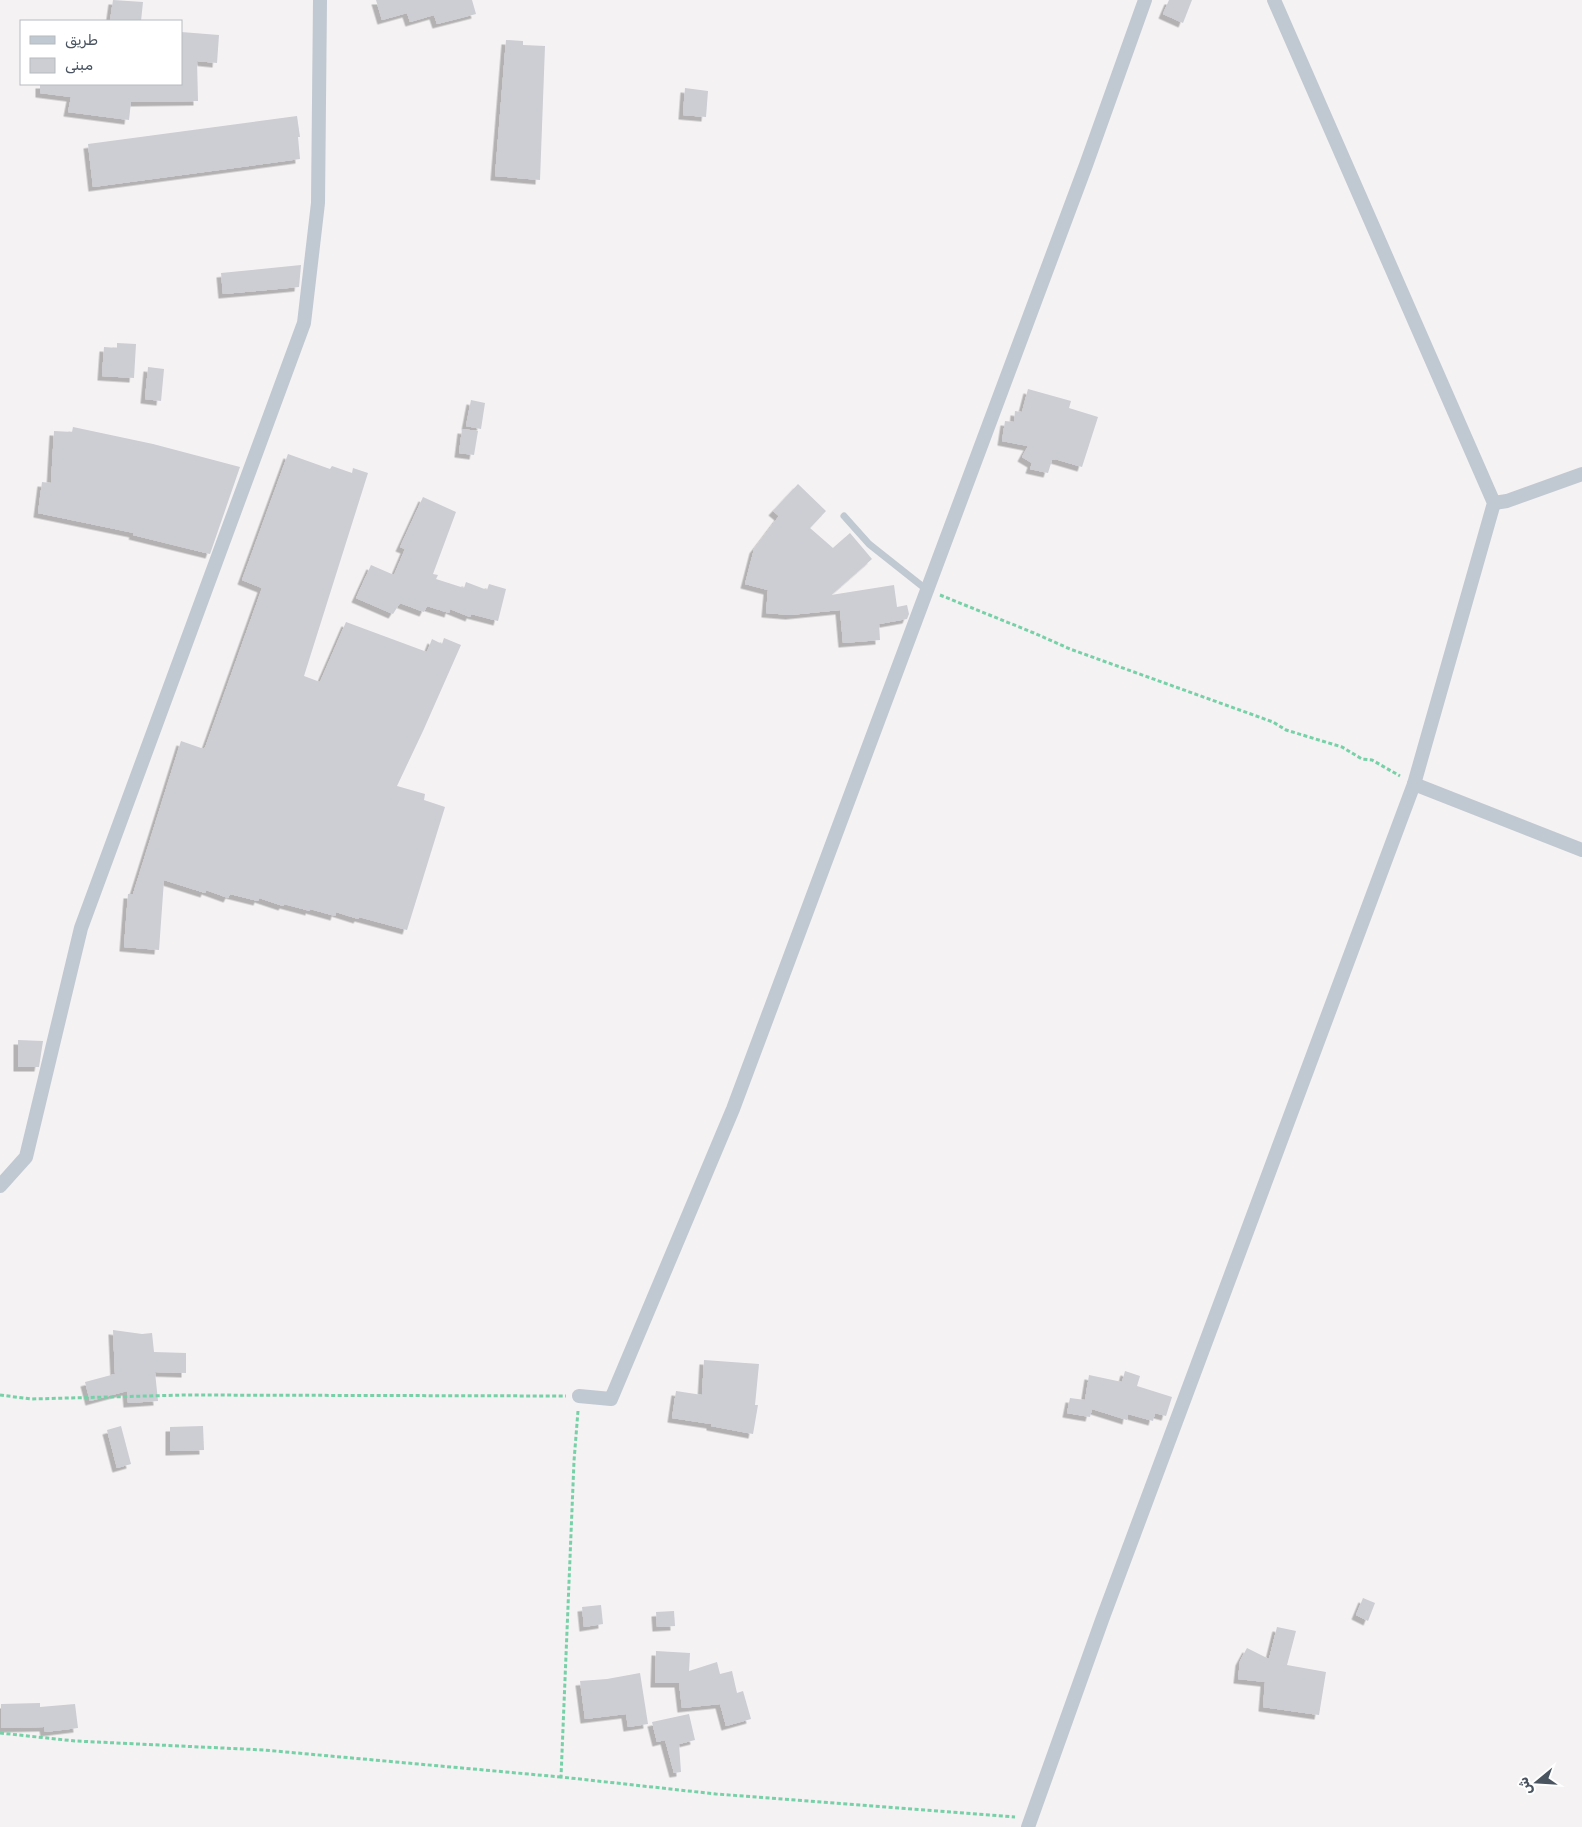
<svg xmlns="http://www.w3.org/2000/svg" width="1582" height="1827" font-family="Rubik,Cairo,sans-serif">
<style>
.building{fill:#ccced4;filter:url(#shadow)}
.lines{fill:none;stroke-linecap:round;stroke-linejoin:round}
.path{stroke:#77d1a8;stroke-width:3;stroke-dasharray:4 2.5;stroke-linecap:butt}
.service{stroke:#c0c8d1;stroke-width:7}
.minor{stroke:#c0c8d1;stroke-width:14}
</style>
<defs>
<filter id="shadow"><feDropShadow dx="-4.5" dy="4.5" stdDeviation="0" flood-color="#0004"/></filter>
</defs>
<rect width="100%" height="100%" fill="#f4f2f2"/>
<g class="building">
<polygon points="113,0 143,2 141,21 110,21"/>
<polygon points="376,0 472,0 476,14 437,24 434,15 410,22 407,13 382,20"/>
<polygon points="1169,0 1192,0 1183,23 1163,14"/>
<polygon points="181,32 219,35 217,63 197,61 198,101 131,102 129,120 68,112 71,97 40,93 40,84 181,84"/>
<polygon points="506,40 523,41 523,45 545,46 540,180 495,176"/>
<polygon points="685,88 708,91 706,117 683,115"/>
<polygon points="297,116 300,137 298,137 300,159 93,187 88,144"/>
<polygon points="301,265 299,287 223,294 221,273"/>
<polygon points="117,343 136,344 134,378 102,376 104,347 117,348"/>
<polygon points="148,367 164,369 161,401 145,399"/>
<polygon points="1028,389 1071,401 1069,408 1098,417 1082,467 1055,459 1054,460 1052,460 1048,473 1030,469 1032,463 1022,457 1028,446 1002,441 1005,421 1014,422 1015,411 1022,412"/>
<polygon points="471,400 485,403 481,429 466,426"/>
<polygon points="73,427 153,444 240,467 210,554 133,535 134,533 38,513 42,482 51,483 54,431 72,432"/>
<polygon points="462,429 478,431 474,455 459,453"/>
<polygon points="288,454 330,469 332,466 352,473 353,468 368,473 304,676 320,682 346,622 427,652 432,639 442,644 444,638 461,645 423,731 397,786 425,794 424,800 445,807 407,930 359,917 358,919 336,912 335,916 310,909 310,911 284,904 283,906 259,898 258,901 230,894 228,898 206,890 205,893 164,880 159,950 124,947 128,894 133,894 181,741 204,749 206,745 262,588 242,580"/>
<polygon points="798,484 826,511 810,528 833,548 850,533 872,559 831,595 894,585 897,607 907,605 909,614 907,619 879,624 880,640 843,643 840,610 790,615 766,613 768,590 745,584 754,549 779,516 773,511"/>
<polygon points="423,497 456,512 433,574 438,575 436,579 464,588 466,582 487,590 489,584 506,589 498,621 471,614 470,617 450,609 449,613 427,606 424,612 400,603 393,614 356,598 371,565 394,575 405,549 400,547"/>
<polygon points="18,1040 43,1041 39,1067 18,1067"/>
<polygon points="113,1330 142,1334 152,1333 154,1352 186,1353 186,1373 155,1372 158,1401 128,1403 127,1391 90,1401 85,1382 115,1374"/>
<polygon points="704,1360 759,1364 755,1405 758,1405 753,1434 711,1426 711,1424 672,1418 676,1391 702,1395"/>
<polygon points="1125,1371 1140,1376 1137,1386 1172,1397 1166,1416 1155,1413 1153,1421 1128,1414 1127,1420 1092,1409 1090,1417 1067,1413 1070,1398 1085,1400 1089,1375 1122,1382"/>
<polygon points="121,1426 131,1464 117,1468 107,1430"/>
<polygon points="203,1426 204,1450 170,1451 170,1427"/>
<polygon points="1363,1598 1375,1603 1368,1621 1356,1615"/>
<polygon points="601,1605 603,1624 584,1627 582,1607"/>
<polygon points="674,1611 675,1626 657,1627 656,1612"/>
<polygon points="1277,1627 1296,1631 1287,1665 1326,1672 1319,1715 1263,1707 1265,1682 1238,1679 1240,1661 1247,1648 1269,1659"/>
<polygon points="656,1651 690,1653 689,1671 717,1662 720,1674 732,1671 737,1693 743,1691 751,1719 726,1726 720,1704 682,1708 679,1683 655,1683"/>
<polygon points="640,1673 648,1724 628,1727 626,1714 585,1719 580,1681 607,1679"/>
<polygon points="40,1703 40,1707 75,1704 78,1728 45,1732 44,1727 1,1728 1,1704"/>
<polygon points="689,1714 695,1740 679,1744 681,1772 674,1773 665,1740 657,1742 652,1722"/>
</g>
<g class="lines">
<g class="path">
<polyline points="940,595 1034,633 1070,649 1273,722 1286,730 1342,747 1362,759 1372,760 1400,776"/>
<polyline points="0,1395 31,1399 184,1395 566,1396"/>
<polyline points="578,1411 574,1461 561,1777 716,1794 1015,1817"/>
<polyline points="0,1733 75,1741 264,1750 561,1777"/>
</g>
<polyline class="service" points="844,516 869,544 927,590"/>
<g class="minor">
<polyline points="1494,503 1507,501 1582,474"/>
<polyline points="1414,784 1582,850"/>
<polyline points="0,1186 26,1157 81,928 304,323 318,203 320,0"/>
<polyline points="579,1396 611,1399 733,1109 1086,165 1145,0"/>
<polyline points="1028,1827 1102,1620 1414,784 1494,503 1274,0"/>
</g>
</g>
<rect x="20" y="20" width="162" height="65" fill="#ffffff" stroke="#b6bbbf"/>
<rect x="30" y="36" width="25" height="8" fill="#c0c8d1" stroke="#b6bbbf"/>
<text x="65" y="45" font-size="15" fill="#495460">طريق</text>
<rect x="30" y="58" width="25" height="15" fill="#ccced4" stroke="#b6bbbf"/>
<text x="65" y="70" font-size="15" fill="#495460">مبنى</text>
<g transform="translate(1537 1782) rotate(252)" stroke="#ffffff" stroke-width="4" paint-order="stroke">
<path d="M0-4L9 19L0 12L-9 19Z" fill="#495460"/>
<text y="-8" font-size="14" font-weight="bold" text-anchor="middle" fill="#495460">ش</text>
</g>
</svg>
